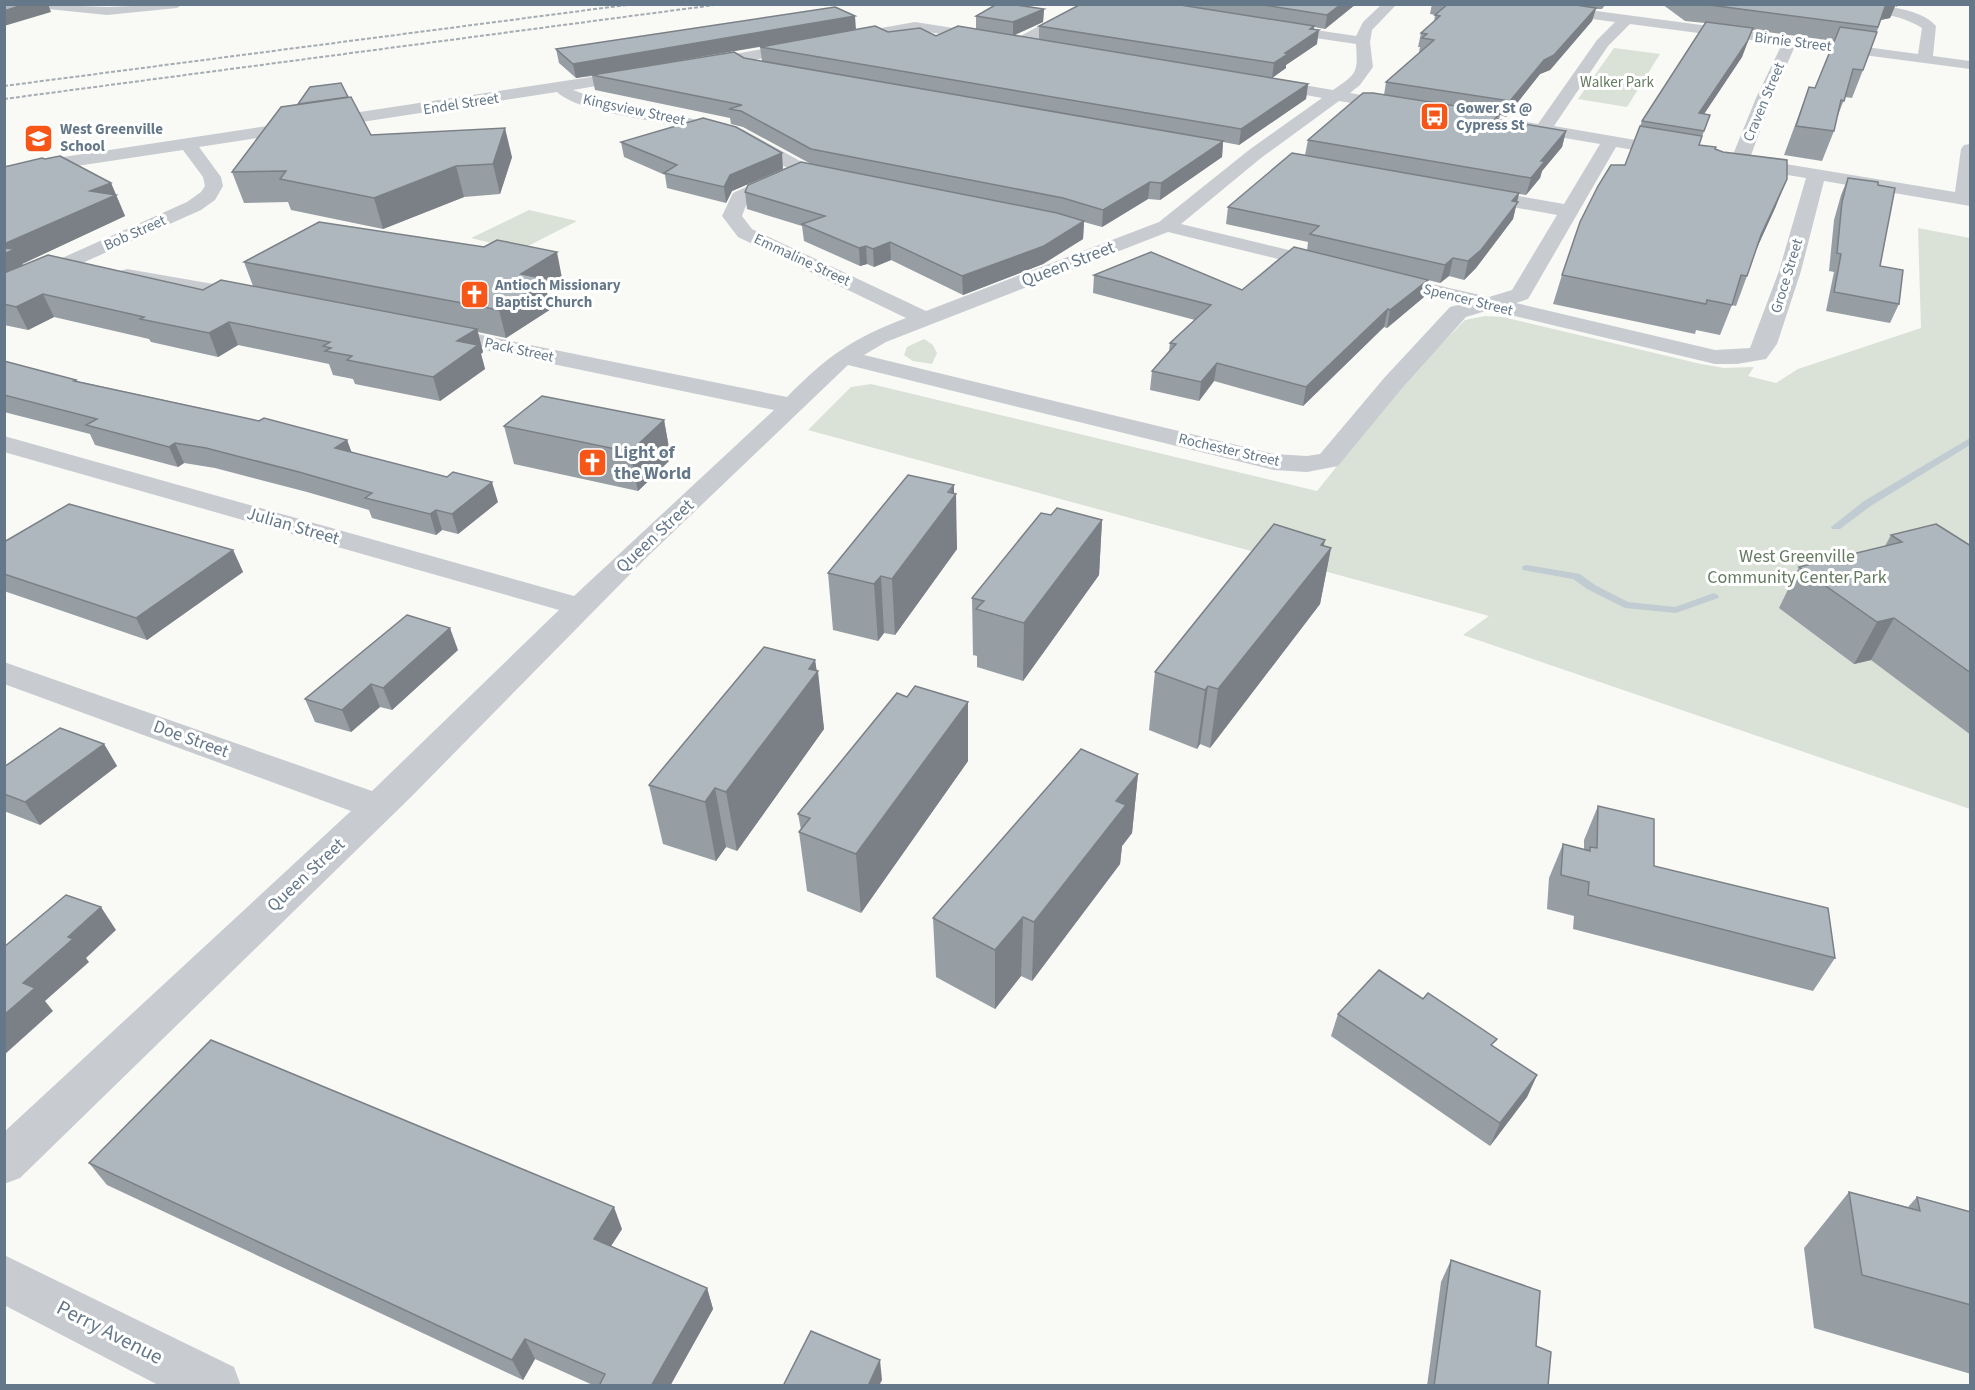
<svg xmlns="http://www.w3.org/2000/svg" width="1975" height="1390" font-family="'Source Sans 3',sans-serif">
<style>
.green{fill:#dae1d7}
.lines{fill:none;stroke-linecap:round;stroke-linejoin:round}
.stream{fill:#c1ccd2;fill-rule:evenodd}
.minor{fill:#c8ccd0;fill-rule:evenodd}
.rail{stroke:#a6acb3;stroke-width:2;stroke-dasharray:4 2;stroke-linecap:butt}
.wall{fill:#969da3;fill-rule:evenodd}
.shaded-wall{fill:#7a8085}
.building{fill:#afb7be;stroke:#7a8085;stroke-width:1.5}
.labels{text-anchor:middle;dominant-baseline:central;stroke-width:6;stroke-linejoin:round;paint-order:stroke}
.far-street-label{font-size:15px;fill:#65788a;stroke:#fff}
.far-park-label{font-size:15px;fill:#657b60;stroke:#fff}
.far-poi-label{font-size:15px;font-weight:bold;fill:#65788a;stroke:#fff;text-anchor:start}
.street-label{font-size:18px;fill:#65788a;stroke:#fff}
.poi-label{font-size:18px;font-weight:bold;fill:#65788a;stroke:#fff;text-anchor:start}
.park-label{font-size:18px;fill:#657b60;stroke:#fff}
.near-street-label{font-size:21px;fill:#65788a;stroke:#fff}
</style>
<rect width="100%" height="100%" fill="#f9f9f6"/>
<g class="green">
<polygon points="1614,48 1660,54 1627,107 1578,99"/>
<polygon points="529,210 577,221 520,250 471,238"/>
<polygon points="1918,228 1970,238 1970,809 1463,635 1489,616 808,430 851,387 871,384 1317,491 1408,378 1465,320 1485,316 1503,317 1701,364 1724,368 1754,367 1748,376 1776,383 1798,369 1921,328"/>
<polygon points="924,339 933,345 937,353 932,364 913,361 904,355 907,347"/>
</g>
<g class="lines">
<g class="stream">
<polygon points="1970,438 1970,445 1872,505 1840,529 1832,529 1831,527 1864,501"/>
<polygon points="1527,565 1580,574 1595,585 1628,602 1675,607 1714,593 1719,596 1718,598 1676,613 1625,608 1587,589 1573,579 1523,570 1522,568 1523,566"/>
</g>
<g class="minor">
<polygon points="32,4 107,7 183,4 177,8 107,15 38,8"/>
<path d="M1081,4H1098C1087,16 1026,49 1011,45L1009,42Z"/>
<path d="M1397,4L1372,30L1370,42L1373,67L1360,85L1350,93L1406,103L1408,106L1406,109L1400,111L1339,101L1261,158L1181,224L1334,261L1337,265L1334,269L1327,271L1168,232L886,342L864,355L1274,454L1307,456L1320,454L1385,377L1450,307L1461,304L1375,284L1372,279L1375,274L1383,273L1489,297L1512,290L1557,215L1473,200L1466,198L1464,194L1466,190L1473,188L1564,204L1600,144L1516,130L1514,126L1516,122L1522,121L1538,124L1597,40L1615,22L1509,8L1503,4H1544L1918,54L1922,28C1894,10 1856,12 1824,8L1818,4C1848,4 1915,1 1936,26L1933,56L1970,61V69L1795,46L1772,98L1750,158L1955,192L1961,149L1964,145L1970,144V206L1824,181L1801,271L1777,344L1766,359L1737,364H1715L1489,310L1466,317L1403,387L1338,466L1307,472L1274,470L848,365L646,558L411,797L20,1178L4,1184V1132L351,811L4,684V662L372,791L559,610L4,452V436L574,596L774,410L437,340L429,338L426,333L429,328L437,326L787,397C827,356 853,338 906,318L738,237L722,216L733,193L779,172H791L794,176L791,180L748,200L742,216L752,229L926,311L1159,222L1249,150L1322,98L1256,86L1254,83L1256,80L1262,78L1333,90C1357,73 1358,74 1356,44L1275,32L1270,31L1268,28L1270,25L1275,24L1356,36L1363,22L1381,5ZM1630,24L1782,44L1756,98L1730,162L1733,166L1739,167L1806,178L1779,271L1750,348L1715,350L1516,303L1528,299L1531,294L1616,147L1676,157L1682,156L1685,152L1682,148L1676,147L1554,126L1608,46Z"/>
<polygon points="915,22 992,34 999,38 992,42 915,30 700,70 692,65 700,60"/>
<path d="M637,70L642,72L645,75L642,78L573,90L600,100L742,129L811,167L844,173L846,177L844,181C805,190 763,148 730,137C692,124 581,116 557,92L199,147L221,177L223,186L215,200L201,210L4,298V284L187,202L201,192L205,186L203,177L183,150L4,177V166Z"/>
<polygon points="127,269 248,290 256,292 259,297 256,302 248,304 120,279 116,275 120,271"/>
<polygon points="4,1255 234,1367 241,1386 160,1386 4,1305"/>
</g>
<g class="rail">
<polyline points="4,86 634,4"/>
<polyline points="4,99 722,4"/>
</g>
</g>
<g class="wall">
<path d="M1081,4H1356L1325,29L1314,27L1317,44L1286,65V68L1272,78L1308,84L1306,99L1239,145L1223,142L1222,157L1160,200L1148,199L1102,227L1084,222L1083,239L1043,264L963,295L891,260L874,267L867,264L860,266L804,241L802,226L747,209L745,192L811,164L743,127L731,124L730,118L595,90L592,76L576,78L559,63L556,49L856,29L936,36L976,29V16L1044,9L1043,22L1014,35L1039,39V26ZM800,40L760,47L762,61L659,64Z"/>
<polygon points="1432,4 1606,4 1602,9 1596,9 1592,21 1550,70 1540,74 1506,117 1500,115 1499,120 1566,131 1562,147 1542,171 1540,178 1526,195 1519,194 1513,219 1476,268 1464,280 1449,276 1440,283 1428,280 1424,297 1387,328 1384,327 1303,406 1214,381 1199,401 1150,390 1152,371 1169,351 1170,343 1195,320 1093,293 1094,275 1242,290 1307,251 1308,242 1226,224 1228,207 1305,155 1308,140 1384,95 1386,82 1420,52 1419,52 1420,47 1418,47 1421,33 1434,22 1435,15 1430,14"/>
<polygon points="1662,4 1898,4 1897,7 1895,6 1890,18 1881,20 1863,70 1852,98 1845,97 1835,123 1834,131 1822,161 1784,155 1809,87 1815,88 1834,41 1752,30 1742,57 1704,114 1710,115 1699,145 1715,149 1776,206 1756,250 1747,276 1736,306 1732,305 1720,335 1696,330 1695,334 1553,304 1562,275 1625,165 1642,121 1705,23 1685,21"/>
<polygon points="348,98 371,135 512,157 500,194 464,197 383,229 291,210 288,202 244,203 232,172"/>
<polygon points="621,142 783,169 732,191 726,203 667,188 665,175 624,157"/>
<polygon points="4,167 111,183 125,216 22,264 23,265 203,290 253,286 244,262 562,278 546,289 551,309 506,338 478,332 483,352 481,354 485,369 440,401 355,384 353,379 333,375 329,364 238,345 218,357 151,342 149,339 54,317 28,330 4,325"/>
<polygon points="1848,178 1880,266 1899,304 1890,323 1826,311 1834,272 1829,271 1834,220 1841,195"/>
<polygon points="4,361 76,380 77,381 347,440 352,453 498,502 458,534 442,530 436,535 372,518 369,510 307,492 215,468 184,463 178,467 95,445 90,434 4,412"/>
<polygon points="664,420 671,459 638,491 514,464 504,426"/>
<polygon points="954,494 957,549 895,635 884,633 878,641 833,630 828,573"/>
<polygon points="1051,515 1102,520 1099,575 1023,681 977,667 977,656 973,655 972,598"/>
<polygon points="1891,535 1971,546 1971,735 1871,660 1854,664 1779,608 1799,567 1885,546"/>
<polygon points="4,542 233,550 243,572 147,640 4,591"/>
<polygon points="1323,546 1331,548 1320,604 1210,748 1200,744 1197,749 1149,730 1155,672"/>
<polygon points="458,650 392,710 380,707 351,732 315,722 305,699"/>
<polygon points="815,660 824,729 737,851 726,847 716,861 663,844 649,785"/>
<polygon points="104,744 117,766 40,825 4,811 4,767"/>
<polygon points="968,761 861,913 807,891 799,832 801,830 798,814"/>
<polygon points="1138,774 1132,833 1122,846 1120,864 1032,981 1021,976 995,1009 936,977 933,918"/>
<polygon points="1598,806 1654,866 1835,958 1813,991 1573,929 1574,916 1547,909 1549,878 1563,844 1584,849 1584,840"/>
<polygon points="1338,1014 1493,1047 1537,1075 1527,1097 1490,1146 1331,1036"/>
<polygon points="89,1163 622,1229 611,1246 707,1288 713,1309 670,1386 595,1386 535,1359 523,1380 107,1185"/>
<polygon points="1849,1192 1908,1207 1917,1197 1971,1212 1971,1374 1814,1328 1804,1248"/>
<polygon points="1451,1260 1536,1346 1548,1386 1427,1386 1441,1282"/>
</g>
<g class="shaded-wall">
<polygon points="25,4 48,4 51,12 4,26 4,11"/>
<polygon points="1341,4 1356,4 1325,29 1327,15"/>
<polygon points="1886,4 1896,4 1890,18 1880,20"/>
<polygon points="1596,8 1592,21 1550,70 1540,74 1506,117 1510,101 1544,60"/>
<polygon points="1044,9 1043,22 1013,36 1013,22"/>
<polygon points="855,16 856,30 576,78 573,64"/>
<polygon points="1314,26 1313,34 1319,30 1317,44 1286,65 1286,68 1272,78 1274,63"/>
<polygon points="1753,28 1742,57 1694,129 1699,113"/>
<polygon points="1308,84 1306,99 1239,145 1241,129"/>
<polygon points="348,97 352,112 303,119 298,104"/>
<polygon points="505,128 512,157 500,194 493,164"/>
<polygon points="1566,131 1562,147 1542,171 1540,178 1526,195 1531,178 1541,161"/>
<polygon points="1223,141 1222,157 1160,200 1161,183"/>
<polygon points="782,153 783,169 732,191 726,203 724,187 730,175"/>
<polygon points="456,166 464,197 383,229 374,198"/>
<polygon points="1787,179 1776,206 1750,263 1761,235"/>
<polygon points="1150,182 1148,199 1102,227 1103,210"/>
<polygon points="111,183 125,216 22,264 26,272 4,281 4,244 90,191"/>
<polygon points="1519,193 1513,219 1476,268 1464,280 1468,261"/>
<polygon points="1084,221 1083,239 1043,264 963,295 962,276"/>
<polygon points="890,242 891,260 874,267 873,249"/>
<polygon points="866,246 867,264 860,266 859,248"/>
<polygon points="557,252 562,278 546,289 551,309 506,338 499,310 521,274"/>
<polygon points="1453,258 1449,276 1440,283 1445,265"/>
<polygon points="1428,280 1424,297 1387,328 1390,310"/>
<polygon points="43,294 54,317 28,330 16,307"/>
<polygon points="1388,309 1384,327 1303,406 1306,387"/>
<polygon points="229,322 238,345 218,357 209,333"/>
<polygon points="477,329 483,352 481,354 485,369 440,401 433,377 457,341"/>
<polygon points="1217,363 1214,381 1199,401 1201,382"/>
<polygon points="664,420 671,459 638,491 630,452"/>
<polygon points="347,440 354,460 335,448"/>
<polygon points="175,443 184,463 178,467 169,447"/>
<polygon points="492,482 498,502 458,534 452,514"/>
<polygon points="954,485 954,496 956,494 957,549 895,635 892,579"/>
<polygon points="436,510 442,530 436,535 430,514"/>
<polygon points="1102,520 1099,575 1023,681 1024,623"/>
<polygon points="1325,540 1320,562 1331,548 1320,604 1210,748 1218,689"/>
<polygon points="233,550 243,572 147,640 136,618"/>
<polygon points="881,576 884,633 878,641 874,584"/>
<polygon points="1894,618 1871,660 1854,664 1877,622"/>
<polygon points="450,628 458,650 392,710 383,688"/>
<polygon points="815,660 817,672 818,671 824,729 737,851 726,792"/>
<polygon points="371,684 380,707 351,732 342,710"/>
<polygon points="1208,686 1200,744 1197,749 1205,690"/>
<polygon points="968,702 968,761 861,913 856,854"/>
<polygon points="104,744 117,766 40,825 25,802"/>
<polygon points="1138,774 1132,833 1122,846 1120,864 1032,981 1034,922 1116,801"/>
<polygon points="715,788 726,847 716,861 705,802"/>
<polygon points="101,907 116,930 86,958 89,962 45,1001 53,1011 4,1055 4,1015 23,983 68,937"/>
<polygon points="1023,917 1021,976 995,1009 995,950"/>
<polygon points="1537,1075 1527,1097 1490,1146 1500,1123"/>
<polygon points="614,1207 622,1229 602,1260 594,1239"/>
<polygon points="707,1288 713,1309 670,1386 651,1386"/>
<polygon points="525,1339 535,1359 523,1380 512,1360"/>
<polygon points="880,1360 882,1380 879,1386 868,1386"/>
</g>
<g class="building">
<polygon points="4,4 25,4 4,11"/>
<polygon points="997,4 1010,4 1044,9 1013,22 976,16"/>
<polygon points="1081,4 1174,4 1314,26 1310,29 1319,30 1285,53 1288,54 1274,63 1039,26"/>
<polygon points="1257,4 1341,4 1327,15"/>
<polygon points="1448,4 1569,4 1596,8 1554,55 1544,60 1510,101 1386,82 1434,40 1422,38 1427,34 1421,33 1440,16 1435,15"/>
<polygon points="1702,4 1886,4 1878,27"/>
<polygon points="835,7 855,16 573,64 556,49"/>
<polygon points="1706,22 1753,28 1747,42 1699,113 1710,115 1704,131 1642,121"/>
<polygon points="875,26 888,32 920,28 936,36 958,26 1308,84 1241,129 760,47"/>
<polygon points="1840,27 1877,32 1863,70 1853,69 1844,101 1841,100 1834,131 1796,126 1809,87 1815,88"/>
<polygon points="734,52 744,58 1223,141 1161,183 1150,182 1103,210 1063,198 811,149 741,111 729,109 742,105 592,75"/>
<polygon points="341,83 348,97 298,104 310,87"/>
<polygon points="1363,93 1373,93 1500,113 1495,119 1566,131 1541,161 1545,161 1531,178 1308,140"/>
<polygon points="351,97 371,135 505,128 493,164 456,166 374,198 280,179 286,171 232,172 281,107"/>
<polygon points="703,118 736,127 782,153 730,175 724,187 664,173 677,165 621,142"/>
<polygon points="1640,126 1702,136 1699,145 1716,147 1715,149 1723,152 1787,160 1787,179 1761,235 1747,276 1741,275 1732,305 1707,300 1706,304 1562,275 1580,222 1598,186 1611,165 1625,165"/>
<polygon points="1292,153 1519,193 1512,201 1518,202 1481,250 1468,261 1453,258 1445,265 1310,234 1319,226 1228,207"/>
<polygon points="60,156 111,183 90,191 116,195 4,244 4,167 42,158 45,159"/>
<polygon points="801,162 1057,213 1084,221 1044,246 962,276 890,242 873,249 866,246 859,248 802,224 825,216 745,192 748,185"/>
<polygon points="1848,178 1878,182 1878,185 1895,188 1880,266 1903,270 1899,304 1834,292 1841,254 1837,253 1842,202"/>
<polygon points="319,222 484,247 497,240 557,252 521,274 541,278 537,280 545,282 499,310 244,262"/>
<polygon points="1294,247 1428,280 1390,310 1388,309 1306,387 1217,363 1201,382 1152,371 1176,344 1170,343 1211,305 1094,275 1151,252 1242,290"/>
<polygon points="4,248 15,249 4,254"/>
<polygon points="48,255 203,290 221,280 477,329 457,341 478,345 433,377 347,360 352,356 325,351 331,348 323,346 330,342 229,322 209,333 140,319 144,317 43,294 16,307 4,304 4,273"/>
<polygon points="4,361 76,380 74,381 259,421 264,418 347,440 335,448 447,477 453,472 492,482 452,514 436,510 430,514 365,498 372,493 299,472 206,448 175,443 169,447 86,425 97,419 4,395"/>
<polygon points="542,396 664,420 630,452 504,426"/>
<polygon points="908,475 954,485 948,492 956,494 892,579 881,576 874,584 828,573"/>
<polygon points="69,504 233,550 136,618 4,574 4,542"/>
<polygon points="1057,508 1102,520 1024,623 976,609 984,601 972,598 1041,513 1051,515"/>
<polygon points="1274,524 1325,540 1321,545 1331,548 1218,689 1208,686 1205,690 1155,672"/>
<polygon points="1936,524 1971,546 1971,673 1894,618 1877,622 1799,567 1902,542 1891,535"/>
<polygon points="407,615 450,628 383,688 371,684 342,710 305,699"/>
<polygon points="764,647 815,660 809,669 818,671 726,792 715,788 705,802 649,785"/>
<polygon points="915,686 968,702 856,854 799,832 810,818 798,814 897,693 907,697"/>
<polygon points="60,728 104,744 25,802 4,794 4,767"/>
<polygon points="1081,749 1138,774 1116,801 1126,805 1034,922 1023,917 995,950 933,918"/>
<polygon points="1598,806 1654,819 1654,866 1828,908 1835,958 1588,895 1589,882 1561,875 1563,844 1590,851 1590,847 1597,848"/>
<polygon points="66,895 101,907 68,937 73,939 23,983 35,988 4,1015 4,947"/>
<polygon points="1379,970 1423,999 1428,993 1497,1039 1491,1045 1537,1075 1500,1123 1338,1014"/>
<polygon points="211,1040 614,1207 594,1239 707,1288 651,1386 599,1386 605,1374 525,1339 512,1360 89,1163"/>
<polygon points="1849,1192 1920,1211 1917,1197 1971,1212 1971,1305 1862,1275"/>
<polygon points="1451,1260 1540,1291 1536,1346 1551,1352 1548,1386 1434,1386"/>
<polygon points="811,1331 880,1360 868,1386 783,1386"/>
</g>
<defs>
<symbol id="bus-square" viewBox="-11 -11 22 22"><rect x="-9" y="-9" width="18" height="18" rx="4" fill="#f65719" stroke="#fff"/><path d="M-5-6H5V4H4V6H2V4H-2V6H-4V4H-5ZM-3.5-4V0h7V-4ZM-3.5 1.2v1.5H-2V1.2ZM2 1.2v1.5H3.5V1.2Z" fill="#fff"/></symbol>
<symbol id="school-square" viewBox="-11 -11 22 22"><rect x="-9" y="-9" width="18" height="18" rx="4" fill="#f65719" stroke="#fff"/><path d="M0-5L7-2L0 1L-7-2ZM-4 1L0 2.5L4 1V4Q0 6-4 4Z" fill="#fff"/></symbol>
<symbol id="church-square" viewBox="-11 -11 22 22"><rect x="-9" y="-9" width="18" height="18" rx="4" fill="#f65719" stroke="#fff"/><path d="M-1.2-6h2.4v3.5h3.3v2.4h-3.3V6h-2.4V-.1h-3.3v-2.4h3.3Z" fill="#fff"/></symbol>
</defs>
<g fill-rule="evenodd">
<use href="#bus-square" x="1418" y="100" width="33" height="33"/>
<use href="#school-square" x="22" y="122" width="33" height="33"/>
<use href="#church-square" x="458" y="278" width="33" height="33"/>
<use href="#church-square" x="576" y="446" width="33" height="33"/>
</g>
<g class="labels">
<g class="far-street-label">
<text transform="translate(1793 42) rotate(7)">Birnie Street</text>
<text transform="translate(1764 102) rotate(-67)">Craven Street</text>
<text transform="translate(461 104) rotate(-9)">Endel Street</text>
<text transform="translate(634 110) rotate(12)">Kingsview Street</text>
<text transform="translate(135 233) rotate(-24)">Bob Street</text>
<text transform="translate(802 260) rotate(25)">Emmaline Street</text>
<text transform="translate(1787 276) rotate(-73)">Groce Street</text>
<text transform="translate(1468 300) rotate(14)">Spencer Street</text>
<text transform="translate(519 350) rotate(12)">Pack Street</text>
<text transform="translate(1229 450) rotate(13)">Rochester Street</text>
</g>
<g class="far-park-label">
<text x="1617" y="82">Walker Park</text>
</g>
<g class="far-poi-label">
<text x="1456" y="108">Gower St @<tspan x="1456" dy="17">Cypress St</tspan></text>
<text x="60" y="129">West Greenville<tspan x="60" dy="17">School</tspan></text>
<text x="495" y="285">Antioch Missionary<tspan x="495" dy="17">Baptist Church</tspan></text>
</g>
<g class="street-label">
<text transform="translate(1068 264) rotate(-21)">Queen Street</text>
<text transform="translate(293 526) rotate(16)">Julian Street</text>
<text transform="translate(655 536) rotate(-43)">Queen Street</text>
<text transform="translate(191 739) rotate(20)">Doe Street</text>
<text transform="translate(306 875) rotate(-43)">Queen Street</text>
</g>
<g class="poi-label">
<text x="614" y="452">Light of<tspan x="614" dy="21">the World</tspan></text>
</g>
<g class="park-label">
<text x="1797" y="556">West Greenville<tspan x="1797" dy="21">Community Center Park</tspan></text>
</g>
<g class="near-street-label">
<text transform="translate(110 1332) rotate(27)">Perry Avenue</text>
</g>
</g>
<rect width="1975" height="1390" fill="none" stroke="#65788a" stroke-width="12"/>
</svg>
